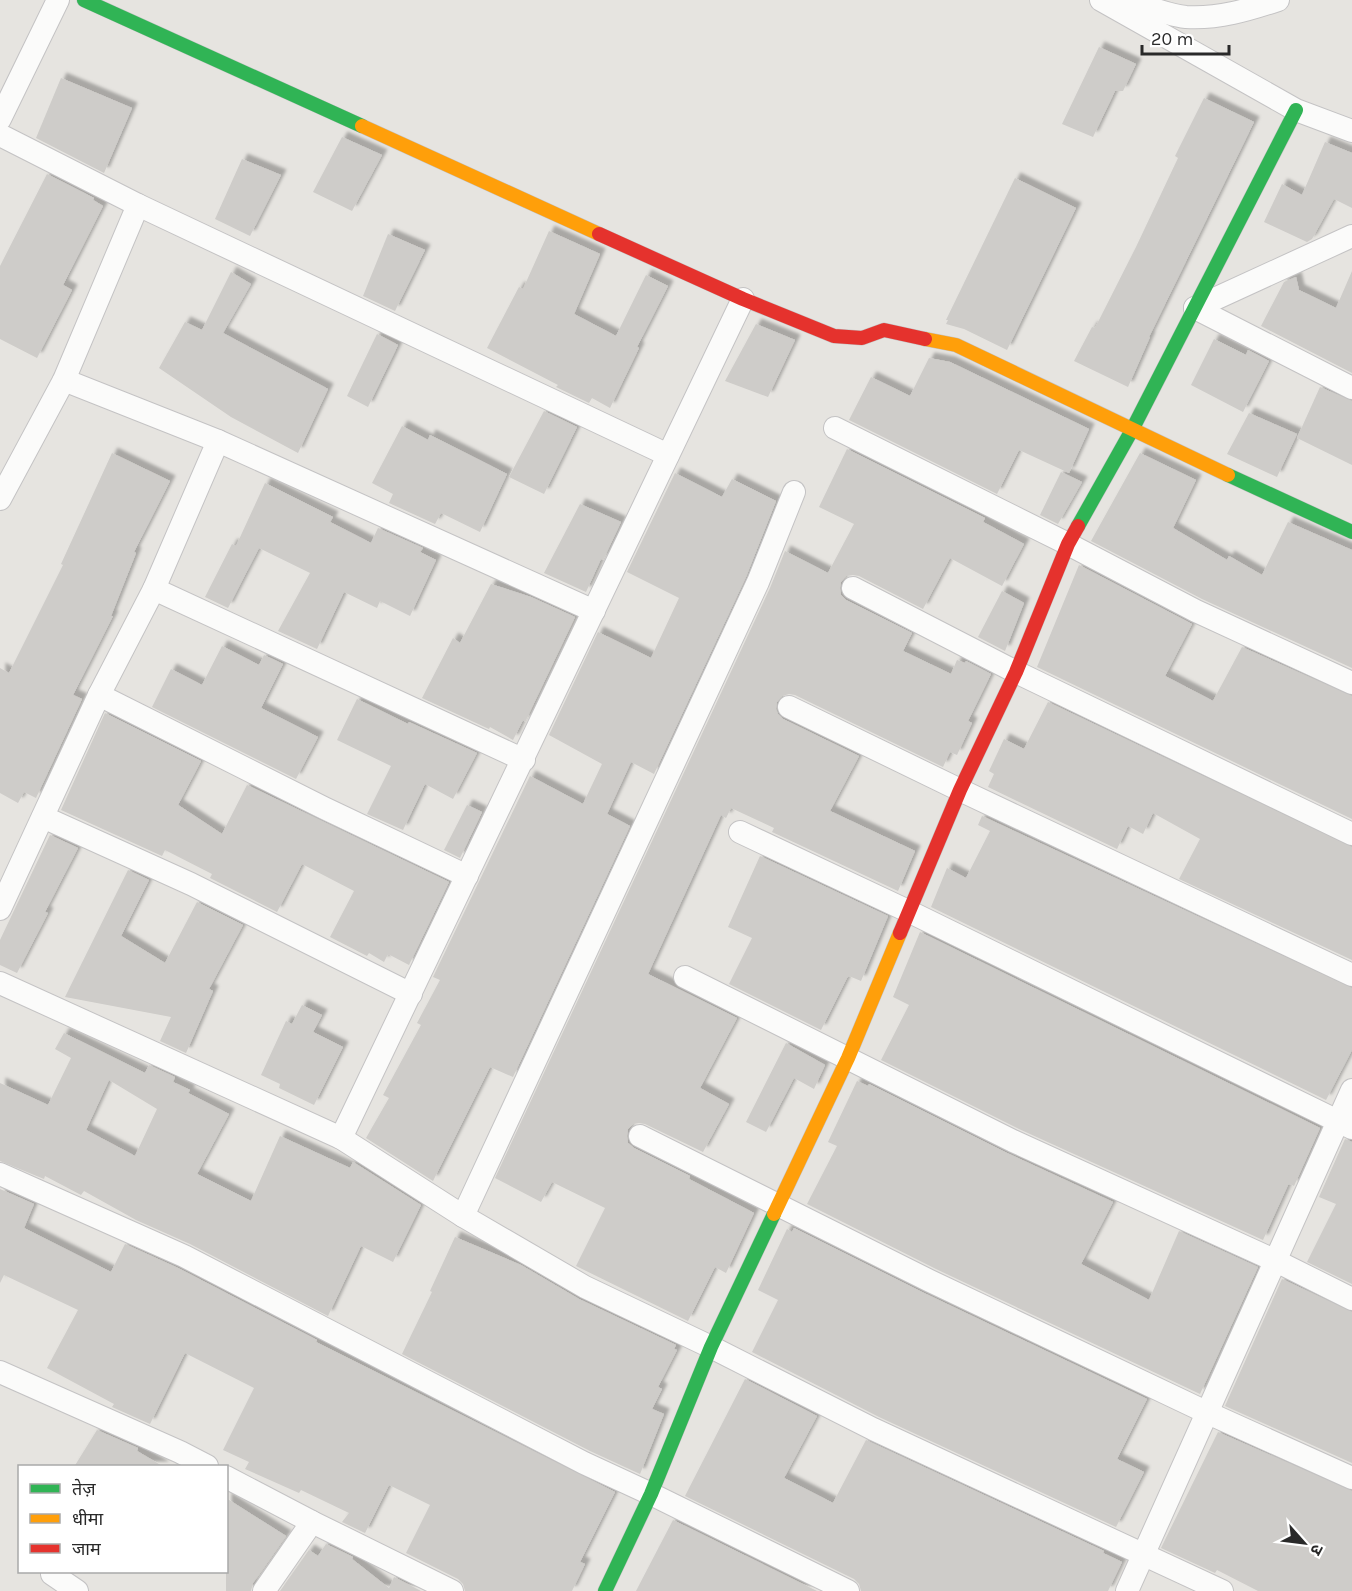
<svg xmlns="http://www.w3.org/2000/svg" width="1352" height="1591" font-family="Karla,'Noto Sans Devanagari',sans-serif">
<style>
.building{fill:#ceccc9;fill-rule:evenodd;filter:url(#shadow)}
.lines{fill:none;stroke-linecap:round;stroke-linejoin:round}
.street-casing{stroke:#c4c3c4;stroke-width:24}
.fast-casing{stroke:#c4c3c4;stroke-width:15}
.slow-casing{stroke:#c4c3c4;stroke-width:15}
.jam-casing{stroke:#c4c3c4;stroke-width:15}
.street{stroke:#fbfbfa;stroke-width:22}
.fast{stroke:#30b455;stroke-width:14}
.slow{stroke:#ff9f0a;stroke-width:14}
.jam{stroke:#e5322d;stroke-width:14}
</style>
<defs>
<filter id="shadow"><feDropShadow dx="5.5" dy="-5.5" stdDeviation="1.5" flood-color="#0004"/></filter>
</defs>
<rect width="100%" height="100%" fill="#e6e4e0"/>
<g class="building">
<polygon points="1099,47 1136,64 1123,91 1115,91 1093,137 1062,124"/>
<polygon points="61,78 132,108 104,173 36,138"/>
<polygon points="1204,98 1254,122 1149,337 1150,337 1128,387 1074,361 1092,327 1095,328 1136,247 1178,158 1175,156"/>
<polygon points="342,137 382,155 352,211 313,192"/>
<polygon points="1325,142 1352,153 1352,208 1334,199 1312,239 1307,242 1264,222 1282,184 1302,195"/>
<polygon points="242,159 281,175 250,236 215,219"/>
<polygon points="47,174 94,198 93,200 103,206 63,285 72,290 37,358 0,339 0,266"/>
<polygon points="1015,178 1076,208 1007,350 964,329 946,324 948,320 946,320"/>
<polygon points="549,231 600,254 574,314 616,336 646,275 668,286 637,347 639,348 610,408 592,398 589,403 556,387 558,385 487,348 519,287 523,289"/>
<polygon points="388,234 425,250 395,311 363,296"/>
<polygon points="1352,271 1352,373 1261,326 1284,282 1296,277 1299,290 1336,308"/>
<polygon points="231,272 251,284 223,333 328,389 298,453 231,417 159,368 185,322 202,330"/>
<polygon points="756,324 795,340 768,397 725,381"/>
<polygon points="377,334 398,345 368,407 347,396"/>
<polygon points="1214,339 1246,355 1248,350 1269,361 1243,412 1191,385"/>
<polygon points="929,358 950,362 1089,429 1069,473 1019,450 997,494 849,420 871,377 910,396"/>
<polygon points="1320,387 1352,401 1352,465 1297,438"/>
<polygon points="544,411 577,427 544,494 509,477"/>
<polygon points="1249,413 1297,434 1277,477 1227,454"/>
<polygon points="402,426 428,440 430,435 507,474 480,532 441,513 435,524 389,503 393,494 372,483"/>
<polygon points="847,449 985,518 983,522 1024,544 1002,586 950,558 923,609 859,576 853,575 846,576 841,582 840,588 841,595 846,600 912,633 903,651 951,674 957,660 965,663 966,661 991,674 968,721 972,723 957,755 950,752 943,767 795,695 789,694 782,696 777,702 776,709 778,714 783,719 859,756 830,811 915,851 898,891 772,832 774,828 731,808 726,818 721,815 648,974 737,1018 700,1088 729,1104 703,1152 645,1124 639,1123 633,1124 628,1129 627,1136 628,1143 634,1148 690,1176 689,1179 754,1213 726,1273 715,1267 688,1321 576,1266 605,1208 552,1182 541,1202 495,1178 770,588 785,551 828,573 854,524 819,507"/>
<polygon points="112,453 170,481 134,552 136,553 111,616 113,616 73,695 82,699 36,798 24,792 18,803 0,793 0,668 9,673 63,565 61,564"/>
<polygon points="1140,453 1196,480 1173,528 1227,560 1229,556 1262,575 1288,522 1352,550 1352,668 1202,599 1091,541"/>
<polygon points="1061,472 1082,482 1058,524 1040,515"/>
<polygon points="675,473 722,497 732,479 776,501 746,577 654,774 631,762 607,814 630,826 513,1077 490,1067 433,1181 366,1138 389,1098 383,1095 421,1025 417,1023 440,980 433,977 530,776 583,804 602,764 549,735 598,632 651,658 679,598 627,572"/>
<polygon points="265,483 333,517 330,522 371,543 378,528 423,548 420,552 436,560 410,616 380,601 377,608 344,592 317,649 278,631 310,573 259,548 228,608 205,597 232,544 236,546"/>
<polygon points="580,504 621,522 603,560 601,559 586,592 544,573"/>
<polygon points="1079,565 1192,624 1165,676 1213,701 1242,647 1352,696 1352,819 1037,667"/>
<polygon points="491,584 531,597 575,617 525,722 523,720 513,740 490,727 489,729 422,698 453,638 460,643"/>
<polygon points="1002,591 1024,603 1005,651 978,637"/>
<polygon points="222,646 259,665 264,655 283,664 261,708 318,737 296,779 152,707 171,669 202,685"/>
<polygon points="357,699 408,724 409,722 477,753 453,799 425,784 403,830 367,814 391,766 337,740"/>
<polygon points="1048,702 1352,847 1352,960 1179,879 1200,839 1153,813 1143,834 1128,826 1117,849 988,787 994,774 989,771 1004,739 1024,749"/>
<polygon points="105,713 201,761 178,805 222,834 247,785 449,882 409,965 388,954 384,962 369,953 367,956 330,937 354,891 302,864 277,912 210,878 212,874 165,850 162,856 61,810"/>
<polygon points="467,805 482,812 460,858 444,850"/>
<polygon points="982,816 1352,988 1352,1050 1326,1100 931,907 947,868 966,878 990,831 978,825"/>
<polygon points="50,835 78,848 45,912 48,913 17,973 0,965 0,940"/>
<polygon points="760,856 888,916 861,981 849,976 847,978 821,1030 729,984 752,938 728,927"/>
<polygon points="128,870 149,880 121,936 165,963 197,902 243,925 209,989 213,991 186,1053 160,1041 171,1017 65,997"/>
<polygon points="920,932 1320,1128 1294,1186 1290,1184 1288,1185 1263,1240 1019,1129 881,1060 909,1005 893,997"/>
<polygon points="302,1005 322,1015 313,1032 343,1047 314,1105 279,1088 280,1084 261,1075 286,1021 292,1024"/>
<path d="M64,1033L145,1073L149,1065L175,1077L173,1082L190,1090L188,1093L229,1114L197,1174L251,1201L280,1136L350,1168L353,1162L421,1205L393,1262L361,1246L328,1316L190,1244L136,1220L84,1191L81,1195L45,1176L44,1179L0,1161V1083L48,1105L71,1058L55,1049ZM109,1080L157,1109L135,1156L86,1130Z"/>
<polygon points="786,1043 825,1065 814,1089 794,1078 766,1132 746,1122"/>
<polygon points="857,1081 868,1086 869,1084 1007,1153 1113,1202 1081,1264 1149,1300 1179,1231 1258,1267 1200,1394 936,1269 807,1204 837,1146 828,1142"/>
<polygon points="1345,1139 1352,1142 1352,1284 1307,1262 1336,1204 1319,1197"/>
<polygon points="0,1189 34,1204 24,1228 111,1272 125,1244 178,1268 317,1340 316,1342 615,1492 580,1562 585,1564 572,1591 465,1591 463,1584 458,1579 406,1553 430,1505 389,1485 365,1533 342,1522 349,1513 301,1490 299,1493 245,1469 249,1462 223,1450 254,1388 185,1353 150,1424 112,1407 114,1404 47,1368 78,1310 4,1275 0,1283"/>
<polygon points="794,1228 924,1293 1147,1399 1117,1459 1144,1472 1116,1527 879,1417 752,1352 778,1300 758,1290 787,1229 792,1232"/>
<polygon points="455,1237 521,1265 579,1299 676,1345 674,1349 677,1350 658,1387 662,1389 652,1409 664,1414 640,1474 590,1451 402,1354 432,1292 430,1291"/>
<polygon points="1282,1279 1352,1312 1352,1463 1225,1406"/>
<polygon points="745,1379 817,1416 784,1478 833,1503 866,1440 1104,1551 1103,1553 1122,1562 1108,1591 861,1591 859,1584 854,1579 685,1496"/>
<polygon points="97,1430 138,1448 137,1451 164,1467 74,1467"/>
<polygon points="1218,1432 1352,1491 1352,1591 1258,1591 1217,1570 1215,1573 1161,1548"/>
<polygon points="226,1498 286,1536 253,1583 251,1591 226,1591"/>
<polygon points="673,1520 817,1591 636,1591"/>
<polygon points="326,1544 353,1557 352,1559 389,1588 394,1577 421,1591 280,1591 309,1550 318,1556"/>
</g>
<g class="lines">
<defs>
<g id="street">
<polyline points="1101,0 1296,110 1352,131"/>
<path d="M1127,0C1146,6 1166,15 1186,17C1218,19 1248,10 1278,0"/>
<polyline points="0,119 58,0"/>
<polyline points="0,135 138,205 668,455"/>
<polyline points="1195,308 1352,388"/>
<polyline points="1195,308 1352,236"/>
<polyline points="64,380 218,441 154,589 524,760"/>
<polyline points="835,428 1068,544 1196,611 1352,683"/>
<polyline points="218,441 594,611"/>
<polyline points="0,499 64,380 138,205"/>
<polyline points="853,588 1016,672 1352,834"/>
<polyline points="99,695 324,808 467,876"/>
<polyline points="789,707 960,790 1352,975"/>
<polyline points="43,817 191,884 411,994"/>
<polyline points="740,832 908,911 1352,1128"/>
<polyline points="0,909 99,695 154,589"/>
<polyline points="685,977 1013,1141 1276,1261 1352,1299"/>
<polyline points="0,983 341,1138 463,1216 585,1287 711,1347 873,1429 1222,1591"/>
<polyline points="640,1136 930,1281 1208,1413 1352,1478"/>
<polyline points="341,1138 743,299"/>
<polyline points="0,1174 184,1256 584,1463 651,1494 848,1591"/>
<polyline points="463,1216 758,582 794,492"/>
<polyline points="0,1372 180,1452 207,1466"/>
<polyline points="226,1477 312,1522 452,1591"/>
<polyline points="52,1574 77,1591"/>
<polyline points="264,1591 312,1522"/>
<polyline points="1127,1591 1352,1090"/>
</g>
<g id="fast">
<polyline points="84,0 362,126"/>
<polyline points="1228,475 1352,532"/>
<polyline points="1078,526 1132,430 1296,110"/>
<polyline points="605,1591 651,1494 711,1347 774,1214"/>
</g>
<g id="slow">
<polyline points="362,126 599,234"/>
<polyline points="925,339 956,345 1228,475"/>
<polyline points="774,1214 848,1058 900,933"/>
</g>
<g id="jam">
<polyline points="599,234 743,299 834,336 862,338 884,330 925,339"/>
<polyline points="900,933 960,790 1016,672 1068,544 1078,526"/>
</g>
</defs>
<use href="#street" class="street-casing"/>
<use href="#fast" class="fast-casing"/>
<use href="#slow" class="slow-casing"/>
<use href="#jam" class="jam-casing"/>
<use href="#street" class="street"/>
<use href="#fast" class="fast"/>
<use href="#slow" class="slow"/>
<use href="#jam" class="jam"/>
</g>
<rect x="18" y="1465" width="210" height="108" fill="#ffffff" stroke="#a9a9a9" stroke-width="1.5"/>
<rect x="30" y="1484" width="30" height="9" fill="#30b455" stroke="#a9a9a9" stroke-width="1.5"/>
<text x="72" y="1495" font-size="18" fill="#292929">तेज़</text>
<rect x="30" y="1514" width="30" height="9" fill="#ff9f0a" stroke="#a9a9a9" stroke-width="1.5"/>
<text x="72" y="1525" font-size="18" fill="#292929">धीमा</text>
<rect x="30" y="1544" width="30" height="9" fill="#e5322d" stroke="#a9a9a9" stroke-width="1.5"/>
<text x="72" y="1555" font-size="18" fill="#292929">जाम</text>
<g transform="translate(1304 1543) rotate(118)" stroke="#ffffff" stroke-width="4.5" paint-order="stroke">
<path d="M0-4.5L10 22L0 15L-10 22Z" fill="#292929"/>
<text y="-9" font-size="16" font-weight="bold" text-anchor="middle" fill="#292929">उ</text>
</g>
<path d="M1142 45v9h87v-9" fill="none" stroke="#292929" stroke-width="3"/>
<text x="1151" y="45" font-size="18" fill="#292929" stroke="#ffffff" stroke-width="4.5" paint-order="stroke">20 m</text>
</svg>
